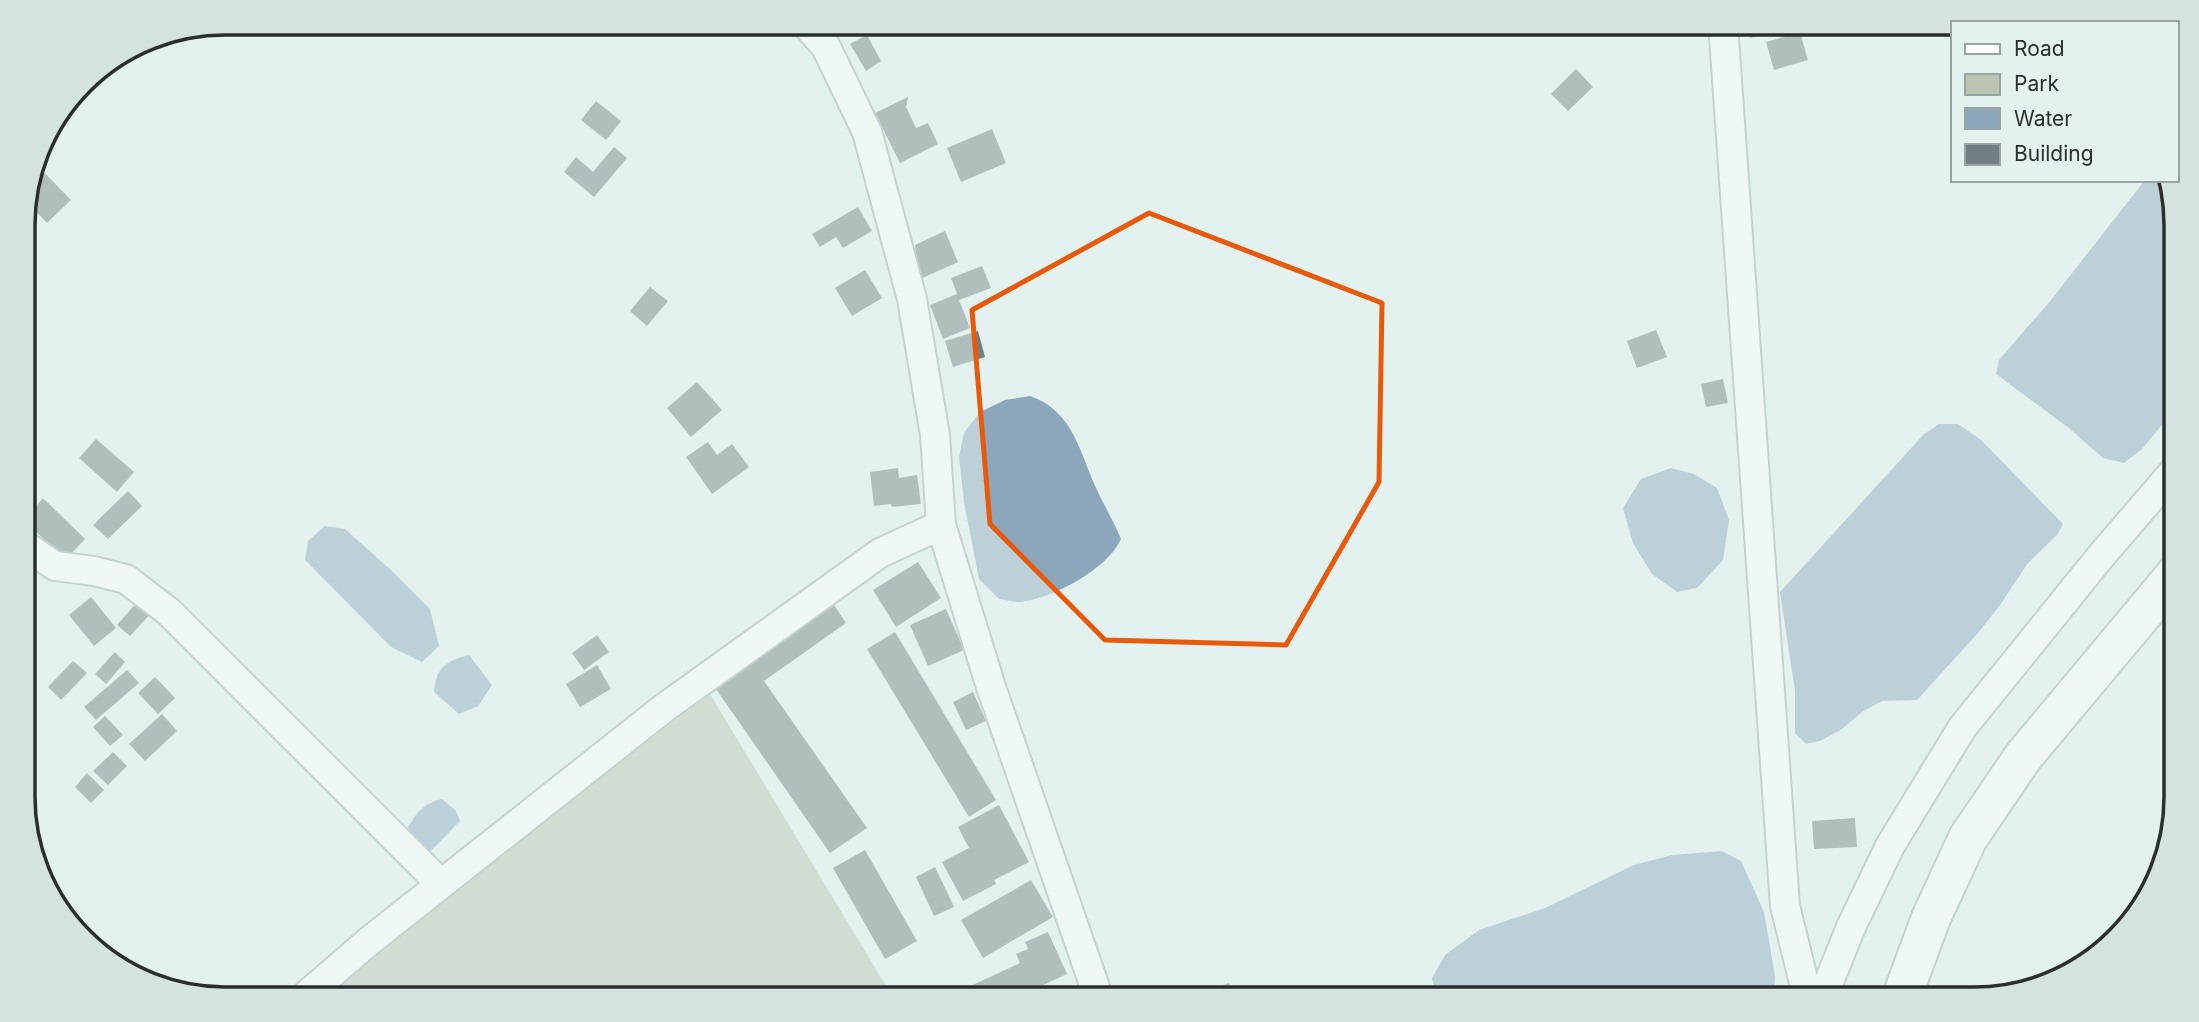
<svg xmlns="http://www.w3.org/2000/svg" width="2199" height="1022" font-family="Inter,sans-serif">
<style>
.green{fill:#bbc4b1}
.water{fill:#8ca7bb}
.building{fill:#727f82}
.lines{fill:none;stroke-linecap:round;stroke-linejoin:round}
.minor-casing{stroke:#9faeab;stroke-width:32}
.secondary-casing{stroke:#9faeab;stroke-width:42}
.minor{stroke:#fff;stroke-width:28}
.secondary{stroke:#fff;stroke-width:38}
.marked{fill:none;stroke:#e8590c;stroke-width:5;stroke-linejoin:round}
.rim{fill:none;stroke:#292f2e;stroke-width:3.5}
</style>
<rect width="100%" height="100%" fill="#e3f2ef"/>
<polygon class="green" points="710,694 894,999 321,999 555,810"/>
<g class="water">
<polygon points="2145,180 2167,180 2175,199 2175,409 2142,449 2124,463 2103,458 2070,429 1996,374 1999,360 2051,300"/>
<path d="M1030,396C1074,411 1080,454 1097,490C1105,507 1114,522 1121,539C1108,569 1053,598 1021,602C1014,602 1006,600 999,599L979,579L964,502L959,457L964,433L980,412L1005,400Z"/>
<polygon points="1939,424 1958,424 1981,440 2063,524 2057,535 2028,563 2000,605 1978,633 1917,700 1882,701 1862,712 1842,729 1820,741 1806,744 1795,733 1795,691 1780,592 1924,434"/>
<polygon points="1671,468 1694,474 1717,488 1729,520 1723,560 1697,588 1677,592 1652,574 1633,543 1623,508 1641,479"/>
<polygon points="325,526 345,529 392,571 430,609 439,646 422,662 391,647 305,560 308,541"/>
<path d="M469,655L492,685L478,706L459,714L434,692C436,667 446,661 469,655Z"/>
<path d="M442,799L456,811L460,821L430,852L419,844L408,827C417,812 424,803 442,799Z"/>
<polygon points="1722,851 1741,861 1764,912 1775,976 1774,999 1437,999 1432,978 1445,955 1479,930 1545,908 1634,865 1672,855"/>
</g>
<g class="building">
<polygon points="1747,23 1765,23 1767,35 1750,38"/>
<polygon points="1800,32 1808,60 1774,70 1766,42"/>
<polygon points="867,35 881,61 866,71 850,44"/>
<polygon points="1576,69 1593,87 1568,111 1551,94"/>
<polygon points="908,97 906,107 916,128 928,123 938,144 900,163 875,113"/>
<polygon points="596,101 621,121 606,140 581,120"/>
<polygon points="992,129 1006,163 961,182 947,148"/>
<polygon points="614,147 627,158 594,197 564,172 576,157 593,172"/>
<polygon points="36,164 71,200 47,223 26,201"/>
<polygon points="858,207 872,231 843,248 836,237 820,247 812,234"/>
<polygon points="945,231 958,262 918,280 915,245"/>
<polygon points="982,266 991,288 959,300 970,328 943,339 930,305 957,294 951,278"/>
<polygon points="865,270 882,298 852,316 835,288"/>
<polygon points="650,287 668,301 647,326 630,311"/>
<polygon points="1656,330 1667,357 1637,368 1627,341"/>
<polygon points="978,331 985,357 953,367 945,341"/>
<polygon points="1723,379 1728,403 1706,407 1701,384"/>
<polygon points="697,382 722,410 691,437 667,408"/>
<polygon points="96,439 134,472 117,492 79,458"/>
<polygon points="708,442 717,455 732,444 749,467 712,494 686,457"/>
<polygon points="898,468 899,478 917,475 921,504 892,507 891,504 874,506 870,472"/>
<polygon points="128,491 142,506 108,539 93,525"/>
<polygon points="43,498 85,539 65,560 24,520"/>
<polygon points="918,562 941,598 896,627 873,590"/>
<polygon points="828,596 846,623 764,681 867,828 830,853 709,679"/>
<polygon points="91,597 116,628 94,646 69,615"/>
<polygon points="138,601 152,612 130,636 117,625"/>
<polygon points="946,609 964,650 928,666 910,625"/>
<polygon points="895,632 996,800 969,817 867,649"/>
<polygon points="597,635 609,652 584,670 572,653"/>
<polygon points="115,652 125,662 106,684 95,674"/>
<polygon points="73,661 87,673 61,700 48,687"/>
<polygon points="597,665 611,689 580,707 566,684"/>
<polygon points="127,670 139,683 96,720 84,707"/>
<polygon points="155,677 175,698 158,714 138,693"/>
<polygon points="973,692 986,721 966,730 953,702"/>
<polygon points="162,714 177,731 145,761 129,744"/>
<polygon points="105,716 123,735 110,746 93,727"/>
<polygon points="113,752 127,766 108,785 93,771"/>
<polygon points="87,773 104,790 91,803 75,787"/>
<polygon points="999,805 1029,862 994,880 996,884 963,901 942,862 969,848 958,827"/>
<polygon points="1855,818 1857,847 1814,849 1812,821"/>
<polygon points="865,850 917,941 885,959 833,868"/>
<polygon points="935,867 954,907 934,916 916,877"/>
<polygon points="1031,880 1053,917 983,958 961,920"/>
<polygon points="1048,932 1067,974 1013,999 969,999 964,989 1020,963 1016,954 1028,949 1025,942"/>
<polygon points="1229,983 1235,999 1190,999"/>
<polygon points="1060,987 1065,999 1031,999"/>
</g>
<g class="lines">
<defs>
<g id="minor">
<polyline points="805,23 826,47 867,132 912,299 935,435 941,525 991,687 1099,999"/>
<polyline points="1723,23 1785,906 1808,999"/>
<polyline points="24,545 55,566 94,571 126,579 169,612 441,884"/>
<polyline points="302,999 368,942 664,708 880,553 941,525"/>
<polyline points="1822,999 1851,927 1890,846 1962,728 2101,556 2175,470"/>
</g>
<polyline id="secondary" points="1901,999 1931,918 1968,838 2023,757 2176,574"/>
</defs>
<use href="#minor" class="minor-casing"/>
<use href="#secondary" class="secondary-casing"/>
<use href="#minor" class="minor"/>
<use href="#secondary" class="secondary"/>
</g>
<path d="M0 0H2199V1022H0ZM1149,213L1382,303L1379,482L1286,645L1105,640L990,524L972,310Z" fill="#e3f2ef" fill-opacity=".55" fill-rule="evenodd"/>
<path class="marked" d="M1149,213L1382,303L1379,482L1286,645L1105,640L990,524L972,310Z"/>
<path d="M0 0H2199V1022H0ZM225 35H1974A190 190 0 0 1 2164 225V797A190 190 0 0 1 1974 987H225A190 190 0 0 1 35 797V225A190 190 0 0 1 225 35Z" fill="#d4e2e0" fill-rule="evenodd"/>
<path class="rim" d="M225 35H1974A190 190 0 0 1 2164 225V797A190 190 0 0 1 1974 987H225A190 190 0 0 1 35 797V225A190 190 0 0 1 225 35Z"/>
<rect x="1951" y="21" width="228" height="161" fill="#e3f2ef" stroke="#99a4a2" stroke-width="2"/>
<rect x="1965" y="44" width="35" height="10" fill="#ffffff" stroke="#99a4a2" stroke-width="2"/>
<text x="2014" y="56" font-size="21" fill="#292f2e">Road</text>
<rect x="1965" y="74" width="35" height="21" fill="#bbc4b1" stroke="#99a4a2" stroke-width="2"/>
<text x="2014" y="91" font-size="21" fill="#292f2e">Park</text>
<rect x="1965" y="108" width="35" height="21" fill="#8ca7bb" stroke="#99a4a2" stroke-width="2"/>
<text x="2014" y="126" font-size="21" fill="#292f2e">Water</text>
<rect x="1965" y="144" width="35" height="21" fill="#727f82" stroke="#99a4a2" stroke-width="2"/>
<text x="2014" y="161" font-size="21" fill="#292f2e">Building</text>
</svg>
